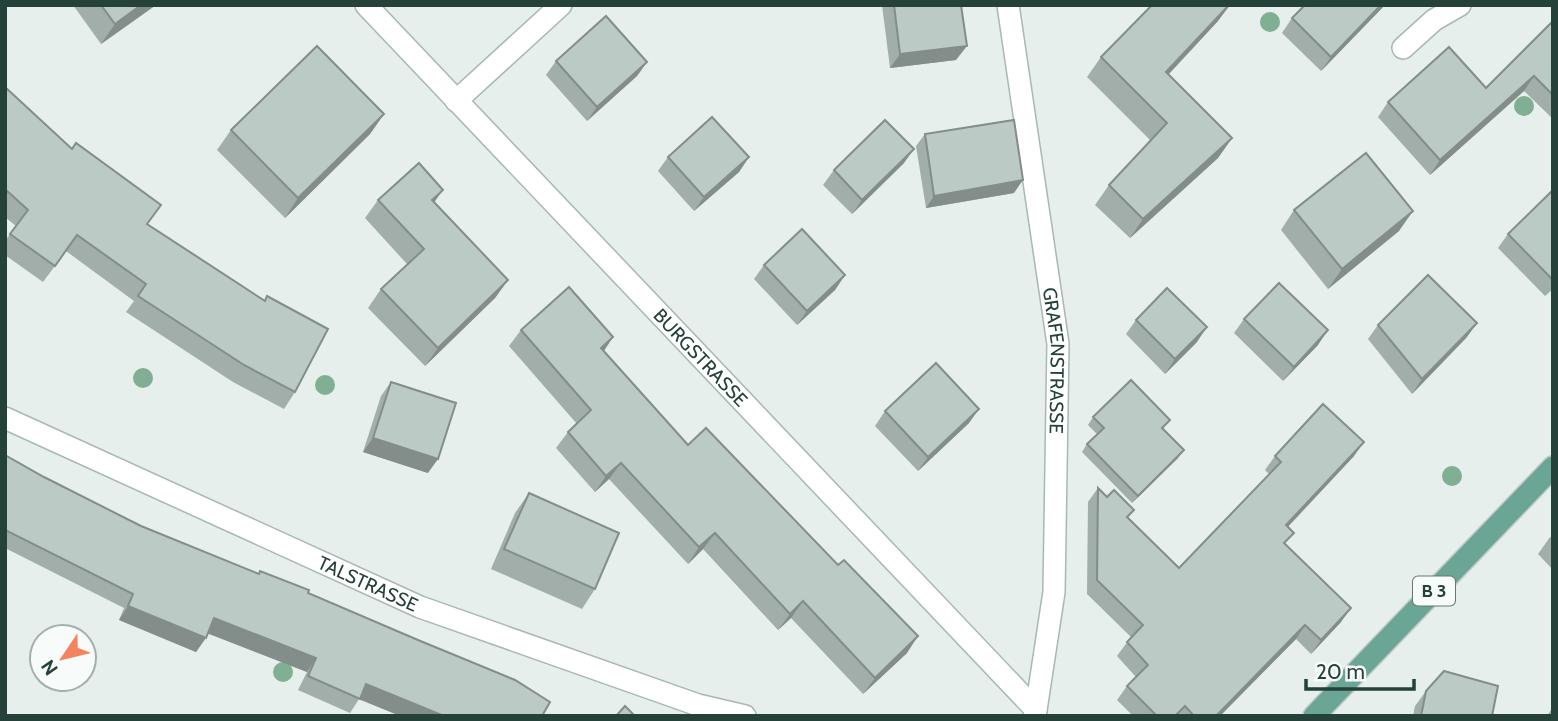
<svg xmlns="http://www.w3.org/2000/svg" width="1558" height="721" font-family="Cabin,sans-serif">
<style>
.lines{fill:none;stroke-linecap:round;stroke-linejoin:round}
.minor-casing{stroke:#a8b8b2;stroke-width:24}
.primary-casing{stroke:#c2cac8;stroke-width:24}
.minor{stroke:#fff;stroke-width:21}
.primary{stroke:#6aa596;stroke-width:21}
.tree{fill:#80af93}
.wall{fill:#a1aea9}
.shaded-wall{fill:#838d89}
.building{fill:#bbcac4;stroke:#838d89;stroke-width:2}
.labels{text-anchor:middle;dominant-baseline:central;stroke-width:6;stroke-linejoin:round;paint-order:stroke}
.shield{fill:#f7fbf9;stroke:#637a73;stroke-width:2}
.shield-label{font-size:18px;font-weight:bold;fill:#24423a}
.street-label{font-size:19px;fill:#24423a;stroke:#f7fbf9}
</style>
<rect width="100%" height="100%" fill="#e6efeb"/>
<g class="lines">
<defs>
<g id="minor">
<path id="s1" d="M366,5L1036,710"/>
<path id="s2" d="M1008,5L1058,344L1054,592L1036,710L1034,716"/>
<polyline points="1403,48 1434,20 1460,5"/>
<polyline points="456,101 561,5"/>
<path id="s3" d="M5,418L420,607L698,705L745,716"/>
</g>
<polyline id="primary" points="1314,716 1553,467"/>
</defs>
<use href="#minor" class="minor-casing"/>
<use href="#primary" class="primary-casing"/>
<use href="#minor" class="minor"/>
<use href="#primary" class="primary"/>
</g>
<g class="tree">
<circle cx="1270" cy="22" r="10"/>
<circle cx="1524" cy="106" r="10"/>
<circle cx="143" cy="378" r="10"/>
<circle cx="325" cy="385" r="10"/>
<circle cx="1452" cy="476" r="10"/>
<circle cx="283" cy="672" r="10"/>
</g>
<g class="wall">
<polygon points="73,5 156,5 101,44"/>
<polygon points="882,5 961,5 956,60 890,68"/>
<polygon points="1385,5 1321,71 1282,33 1292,18"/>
<polygon points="1218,21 1168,75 1232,138 1218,158 1130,238 1095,205 1109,185 1151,141 1087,77 1101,57"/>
<polygon points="1553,21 1553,119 1524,91 1430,175 1378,117 1388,102 1486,88"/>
<polygon points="556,61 647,62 637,76 587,121 546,75"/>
<polygon points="5,87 147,224 264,301 267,296 295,392 284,409 233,382 126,312 134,301 66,251 43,282 5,255 5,241 16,226 5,217"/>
<polygon points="384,114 370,134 285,218 217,150 231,130"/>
<polygon points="925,134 1014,193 926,208 916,146"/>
<polygon points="668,157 749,157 739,172 694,211 658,171"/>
<polygon points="904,163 852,214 823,185 834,170"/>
<polygon points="1553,190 1553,289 1545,296 1498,248 1508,234"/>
<polygon points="378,200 434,203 508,280 495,298 425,366 368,308 381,289 407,264 365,218"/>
<polygon points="1294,210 1399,231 1328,289 1281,230"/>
<polygon points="764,265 845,275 835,290 797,325 754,279"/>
<polygon points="1244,319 1318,345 1283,381 1234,333"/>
<polygon points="1136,320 1197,342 1165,374 1126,334"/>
<polygon points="1378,325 1467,337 1412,394 1368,339"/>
<polygon points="521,330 604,351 688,445 907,653 863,694 791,618 778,630 703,549 688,564 609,479 595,492 556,448 568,432 577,424 509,346"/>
<polygon points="391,382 428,473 363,452 381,396"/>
<polygon points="885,411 969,423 918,471 875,426"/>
<polygon points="1093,417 1165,428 1163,429 1178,458 1132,503 1082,452 1087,444 1097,434 1088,425"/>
<polygon points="5,455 44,477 141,526 259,574 260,571 308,593 359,699 350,713 298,690 307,672 208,633 196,652 119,620 124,608 5,548"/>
<polygon points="1275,456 1354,456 1288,527 1285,544 1341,622 1311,654 1296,639 1220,716 1133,716 1117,700 1127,686 1136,677 1117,656 1131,637 1087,594 1088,502 1098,488 1179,568 1269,474 1265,470"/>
<polygon points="529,493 595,589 582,609 491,569 515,513"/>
<polygon points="1550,537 1553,538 1553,570 1538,554"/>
<polygon points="1426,691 1492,716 1413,716 1415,706"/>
<polygon points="1553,707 1553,716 1547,716"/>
</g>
<g class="shaded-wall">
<polygon points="141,5 156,5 101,44 115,24"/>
<polygon points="1229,5 1230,5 1218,21 1152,92 1166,72"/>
<polygon points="1381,5 1385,5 1321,71 1331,57"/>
<polygon points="967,46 956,60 890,68 900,54"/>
<polygon points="647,62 637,76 587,121 597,107"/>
<polygon points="1534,76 1524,91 1430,175 1440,160"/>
<polygon points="384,114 370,134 285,218 298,198"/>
<polygon points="1232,138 1218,158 1130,238 1143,219"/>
<polygon points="914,149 904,163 852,214 862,200"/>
<polygon points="749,157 739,172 694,211 704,197"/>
<polygon points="1023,180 1014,193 926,208 934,196"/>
<polygon points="443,190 430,208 432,200"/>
<polygon points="1413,211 1399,231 1328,289 1342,269"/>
<polygon points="845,275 835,290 797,325 807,311"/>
<polygon points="508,280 495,298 425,366 438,348"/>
<polygon points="1477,323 1467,337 1412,394 1422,379"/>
<polygon points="1207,327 1197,342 1165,374 1175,359"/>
<polygon points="1328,330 1318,345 1283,381 1294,367"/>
<polygon points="613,337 602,354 601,348"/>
<polygon points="979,409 969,423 918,471 928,457"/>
<polygon points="373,438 438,459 428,473 363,452"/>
<polygon points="1364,442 1354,456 1276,539 1286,525"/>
<polygon points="1184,450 1178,458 1132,503 1138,496"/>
<polygon points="621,463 609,479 595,492 606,476"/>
<polygon points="715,533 703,549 688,564 699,547"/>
<polygon points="803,601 791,618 778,630 790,614"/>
<polygon points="128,606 206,638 196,652 119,620"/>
<polygon points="1351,608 1341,622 1311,654 1321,640"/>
<polygon points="214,618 316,658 307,672 204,632"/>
<polygon points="1305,625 1296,639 1220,716 1216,716"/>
<polygon points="918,636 907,653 863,694 875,678"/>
<polygon points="366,684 444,716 400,716 356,698"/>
</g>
<g class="building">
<polygon points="101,5 141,5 115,24"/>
<polygon points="894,5 961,5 967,46 900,54"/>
<polygon points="1152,5 1229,5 1166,72 1232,138 1143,219 1109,185 1167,123 1101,57"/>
<polygon points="1305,5 1381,5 1331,57 1292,18"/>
<polygon points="606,16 647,62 597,107 556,61"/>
<polygon points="1553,21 1553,95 1534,76 1440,160 1388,102 1449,47 1486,88"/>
<polygon points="317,46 384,114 298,198 231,130"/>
<polygon points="5,87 72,149 76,143 161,205 147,224 265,301 267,296 328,329 295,392 244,365 138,296 146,284 77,235 55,266 10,234 28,210 5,189"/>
<polygon points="712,117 749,157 704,197 668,157"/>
<polygon points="885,120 914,149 862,200 834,170"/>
<polygon points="1014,120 1023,180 934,196 925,134"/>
<polygon points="1366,153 1413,211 1342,269 1294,210"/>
<polygon points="419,163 443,190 432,200 508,280 438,348 381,289 424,249 378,200"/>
<polygon points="1553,190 1553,280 1508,234"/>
<polygon points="802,229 845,275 807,311 764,265"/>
<polygon points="1428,275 1477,323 1422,379 1378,325"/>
<polygon points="1279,283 1328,330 1294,367 1244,319"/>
<polygon points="569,287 613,337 601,348 688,445 706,428 838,565 844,560 918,636 875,678 803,601 790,614 715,533 699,547 621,463 606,476 568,432 591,410 521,330"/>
<polygon points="1167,288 1207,327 1175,359 1136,320"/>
<polygon points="936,363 979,409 928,457 885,411"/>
<polygon points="1131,380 1170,420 1162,428 1184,450 1138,496 1087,444 1104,428 1093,417"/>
<polygon points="391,382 456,403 438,459 373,438"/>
<polygon points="1323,404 1364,442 1286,525 1294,533 1284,543 1351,608 1321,640 1305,625 1216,716 1194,716 1185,706 1175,716 1157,716 1127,686 1148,665 1127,642 1143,625 1097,580 1098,488 1107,497 1114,490 1134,510 1127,517 1179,568 1281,462 1275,456"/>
<polygon points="5,455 44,477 141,526 259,574 260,571 309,590 308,593 418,640 515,680 550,702 542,716 444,716 366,684 360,699 308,676 316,658 214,618 206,638 128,606 133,594 5,530"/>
<polygon points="529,493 619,533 595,589 504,549"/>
<polygon points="1444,671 1498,686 1492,716 1421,716 1426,691"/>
<polygon points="625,706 635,716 616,716"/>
</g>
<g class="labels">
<rect class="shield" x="1413" y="576.5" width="42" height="29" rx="5"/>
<g class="shield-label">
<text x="1434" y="591">B 3</text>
</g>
<g class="street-label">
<text stroke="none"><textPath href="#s1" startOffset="486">BURGSTRASSE</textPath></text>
<text stroke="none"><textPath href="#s2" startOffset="359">GRAFENSTRASSE</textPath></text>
<text stroke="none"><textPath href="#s3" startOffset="399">TALSTRASSE</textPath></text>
</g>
</g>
<rect width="1558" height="721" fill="none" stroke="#24423a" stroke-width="14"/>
<g transform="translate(63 658) rotate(235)"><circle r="33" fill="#f7fbf9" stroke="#a3b1ad" stroke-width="2"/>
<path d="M0-5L12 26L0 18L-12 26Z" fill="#f4845f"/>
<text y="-10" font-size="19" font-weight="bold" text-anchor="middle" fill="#24423a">N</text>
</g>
<path d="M1306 679v10h108v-10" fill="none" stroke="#24423a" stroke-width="3.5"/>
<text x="1316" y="679" font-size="21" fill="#24423a" stroke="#f7fbf9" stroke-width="5" paint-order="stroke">20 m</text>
</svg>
